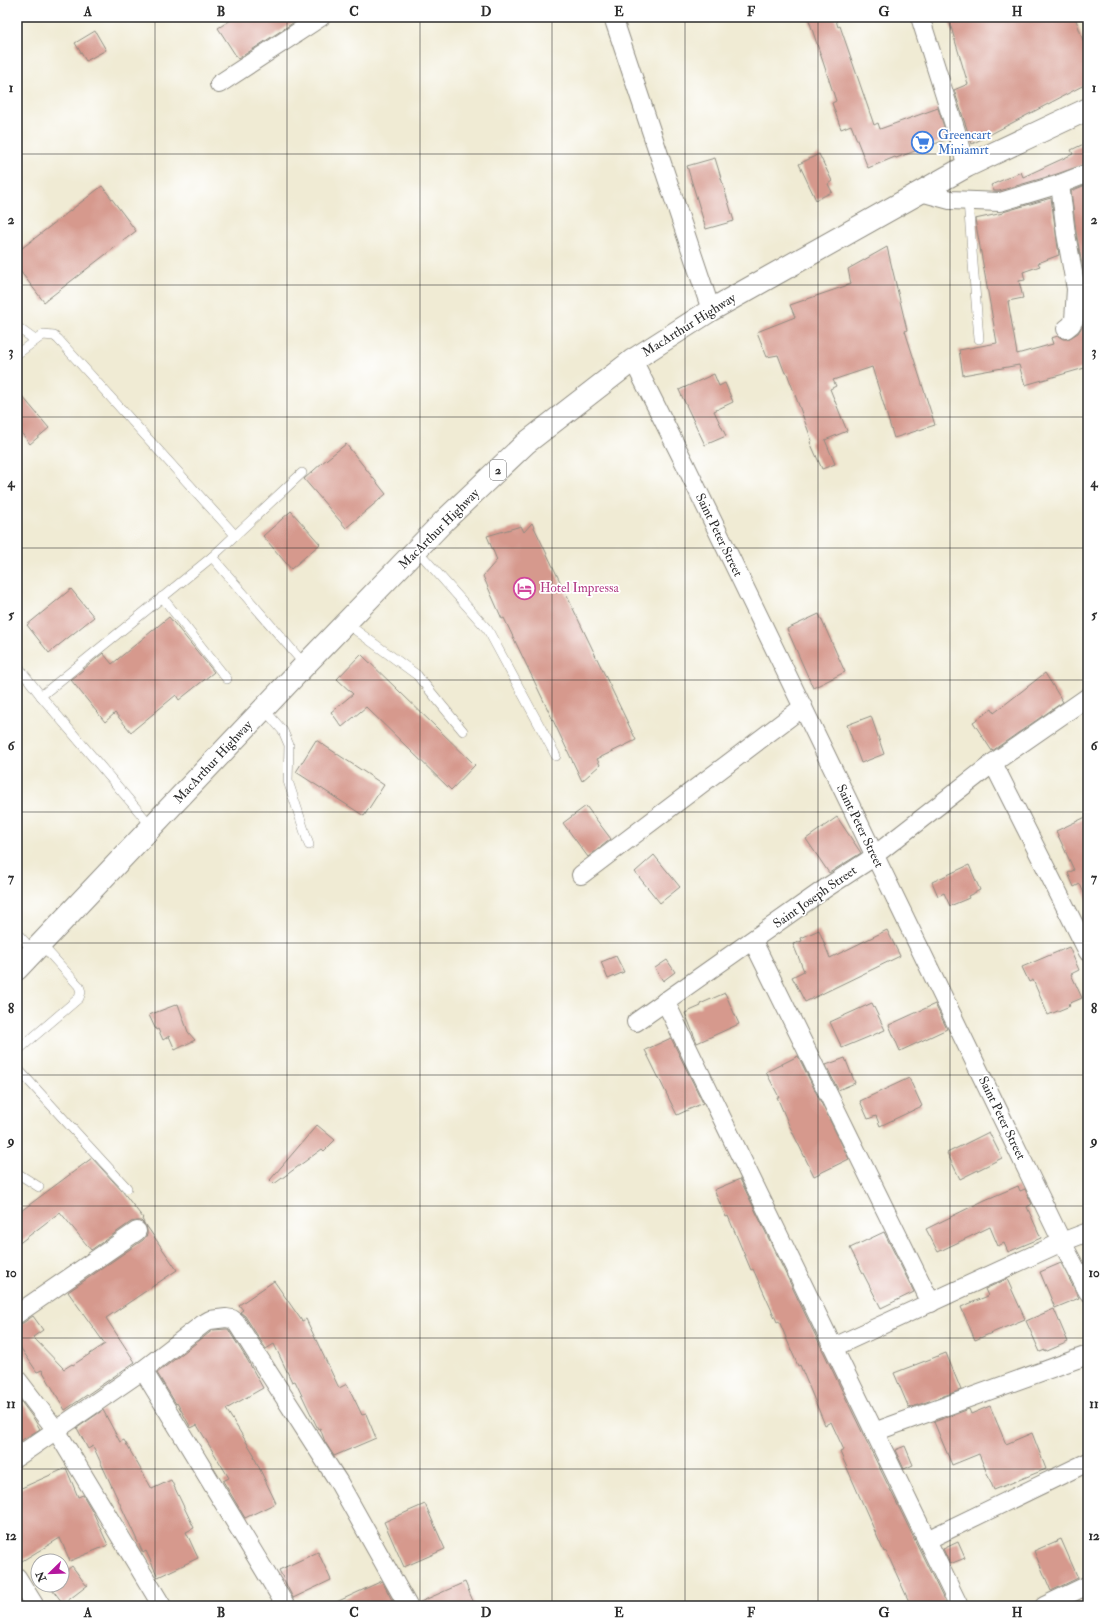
<svg xmlns="http://www.w3.org/2000/svg" width="1105" height="1623" font-family="'IM FELL Double Pica',serif">
<style>
.building{fill:#d6998d}
.lines{fill:none;stroke-linecap:round;stroke-linejoin:round}
.lane-casing{stroke:#8e8b80;stroke-width:10}
.street-casing{stroke:#8e8b80;stroke-width:20}
.highway-casing{stroke:#8e8b80;stroke-width:24}
.lane{stroke:#fff;stroke-width:9}
.street{stroke:#fff;stroke-width:18}
.highway{stroke:#fff;stroke-width:22}
.grid{fill:none;stroke:#2b2b2b;stroke-width:1;stroke-opacity:0.55}
.labels{text-anchor:middle;dominant-baseline:central;stroke-width:3.5;stroke-linejoin:round;paint-order:stroke}
.shield{fill:#fff;stroke:#6b6b6b;stroke-width:1}
.shield-label{font-size:12px;font-weight:bold;fill:#2b2b2b}
.shop-label{font-size:13px;fill:#366cbe;stroke:#fff;text-anchor:start}
.street-label{font-size:13px;fill:#2b2b2b;stroke:#fff}
.hotel-label{font-size:13px;fill:#b23c85;stroke:#fff;text-anchor:start}
.neatline{fill:none;stroke:#2b2b2b;stroke-width:1.5}
.grid-label{font-size:13px;text-anchor:middle;font-weight:bold;fill:#2b2b2b}
</style>
<rect width="100%" height="100%" fill="#fff"/>
<filter id="ink" filterUnits="userSpaceOnUse"><feTurbulence type="fractalNoise" baseFrequency=".025" numOctaves="2"/><feDisplacementMap in="SourceGraphic" scale="8" xChannelSelector="R" yChannelSelector="G"/><feConvolveMatrix kernelMatrix="1 2 1 2 8 2 1 2 1" color-interpolation-filters="sRGB"/></filter>
<filter id="wash" filterUnits="userSpaceOnUse"><feTurbulence type="fractalNoise" baseFrequency=".012" numOctaves="4" result="noise"/><feDisplacementMap in="SourceGraphic" scale="16" xChannelSelector="R" yChannelSelector="G"/><feGaussianBlur stdDeviation="0.9" result="paint"/><feColorMatrix in="noise" values="0 0 0 0 0 0 0 0 0 0 0 0 0 0 0 0 0 1.4 0 .05"/><feComposite in="paint" operator="in"/></filter>
<g filter="url(#wash)">
<rect width="100%" height="100%" fill="#f0ebd4"/>
<g id="blocks">
<g class="building">
<polygon points="236,17 302,17 238,59 218,28"/>
<polygon points="808,17 835,17 838,27 840,26 874,125 878,123 880,129 938,108 948,139 896,158 895,157 868,168 851,125 841,129 832,103 836,101"/>
<polygon points="948,17 1075,17 1088,55 1088,83 972,144 954,90 968,84"/>
<polygon points="95,31 106,50 86,61 75,43"/>
<polygon points="1088,142 1088,163 1057,174 999,191 994,191 991,185 1021,172 1023,177 1073,154 1071,150"/>
<polygon points="819,154 832,181 828,184 832,192 816,200 799,164"/>
<polygon points="715,158 734,221 706,229 687,166"/>
<polygon points="1088,184 1088,301 1086,301 1086,287 1076,232 1071,191"/>
<polygon points="102,186 136,231 44,302 17,267 17,252"/>
<polygon points="1051,198 1059,255 1038,263 1040,266 1023,272 1025,280 1019,281 1023,298 1008,301 1017,354 1053,344 1051,338 1058,336 1063,339 1068,339 1078,333 1082,327 1088,325 1088,367 1025,385 1019,365 963,375 959,350 997,343 975,219 1003,213 1003,212"/>
<polygon points="887,247 907,330 905,331 935,425 894,438 872,367 833,380 836,386 830,389 847,431 825,440 835,464 822,469 810,442 812,441 787,373 785,373 778,355 767,357 757,332 795,317 790,305 851,284 848,269"/>
<polygon points="714,374 719,386 725,383 733,402 714,411 726,436 705,445 679,390"/>
<polygon points="17,390 49,428 30,444 17,427"/>
<polygon points="346,444 386,494 346,528 304,479 322,463"/>
<polygon points="291,511 320,544 291,569 263,536"/>
<polygon points="532,523 636,740 597,759 600,765 582,781 504,618 502,619 483,576 497,560 487,536 521,526 524,532"/>
<polygon points="71,589 94,617 49,653 27,625"/>
<polygon points="819,614 845,672 813,688 787,629"/>
<polygon points="169,617 214,672 179,700 176,695 131,732 115,713 105,722 71,680 103,653 112,664"/>
<polygon points="361,654 475,765 451,790 366,707 342,727 331,712 353,694 337,679"/>
<polygon points="1045,673 1063,702 992,751 973,722 992,709 994,713"/>
<polygon points="871,716 884,754 861,763 847,725"/>
<polygon points="316,740 384,785 364,816 296,772"/>
<polygon points="586,806 611,839 588,857 563,823"/>
<polygon points="1088,816 1088,902 1080,884 1074,887 1068,873 1074,870 1056,831"/>
<polygon points="837,817 861,853 829,873 806,839"/>
<polygon points="654,855 680,887 660,903 635,872"/>
<polygon points="969,865 980,890 968,896 969,898 950,906 944,893 938,896 932,882"/>
<polygon points="819,930 830,958 887,930 900,956 805,1002 792,977 804,971 793,944 802,941 801,938"/>
<polygon points="1069,947 1079,970 1071,974 1082,998 1068,1004 1070,1006 1048,1015 1033,980 1029,982 1022,967"/>
<polygon points="616,956 624,972 608,979 601,962"/>
<polygon points="667,960 675,972 663,981 655,968"/>
<polygon points="725,993 739,1024 697,1043 685,1013 701,1006 700,1004"/>
<polygon points="872,1003 885,1030 842,1048 830,1022"/>
<polygon points="178,1004 188,1032 195,1040 175,1050 169,1036 163,1040 158,1029 156,1030 149,1015"/>
<polygon points="935,1004 947,1029 900,1051 889,1025"/>
<polygon points="671,1038 703,1103 677,1115 645,1050"/>
<polygon points="798,1056 849,1159 814,1176 789,1125 777,1097 779,1097 766,1072"/>
<polygon points="845,1058 855,1083 838,1090 826,1065"/>
<polygon points="909,1078 922,1106 880,1126 876,1116 868,1119 860,1101"/>
<polygon points="317,1125 335,1140 324,1151 322,1149 274,1184 270,1180"/>
<polygon points="989,1132 1002,1158 960,1179 947,1153"/>
<polygon points="92,1158 123,1192 143,1218 142,1219 145,1225 141,1221 137,1221 131,1222 91,1250 60,1212 17,1245 17,1214"/>
<polygon points="740,1179 864,1436 947,1606 911,1606 886,1551 884,1552 840,1452 844,1450 831,1422 825,1425 800,1365 798,1366 779,1321 777,1322 753,1269 751,1270 728,1216 726,1217 714,1190"/>
<polygon points="1018,1186 1020,1191 1025,1189 1032,1204 1027,1207 1041,1238 1008,1252 1004,1243 998,1246 990,1227 938,1252 926,1229 985,1200"/>
<polygon points="146,1225 177,1270 106,1318 135,1362 65,1410 42,1370 37,1372 20,1347 17,1350 17,1324 23,1323 33,1316 43,1330 33,1337 64,1369 72,1364 73,1365 105,1344 68,1292 143,1240 147,1235 147,1231"/>
<polygon points="884,1232 914,1292 881,1308 850,1248"/>
<polygon points="1061,1263 1079,1298 1055,1308 1040,1272"/>
<polygon points="1007,1279 1025,1319 975,1340 961,1307 988,1296 985,1289"/>
<polygon points="274,1281 302,1321 306,1319 339,1388 347,1384 362,1415 366,1414 376,1438 334,1456 325,1442 320,1428 318,1429 295,1381 292,1382 274,1344 266,1349 245,1316 240,1312 243,1310 239,1305"/>
<polygon points="1054,1309 1068,1342 1045,1352 1045,1350 1040,1352 1026,1321"/>
<polygon points="226,1329 228,1329 248,1361 263,1388 226,1409 255,1456 254,1457 276,1503 245,1518 223,1481 229,1478 197,1425 191,1428 177,1403 176,1404 157,1373 209,1333 213,1330"/>
<polygon points="946,1353 961,1390 909,1408 894,1373"/>
<polygon points="17,1396 34,1419 40,1429 17,1443"/>
<polygon points="990,1406 1006,1444 1032,1433 1046,1469 994,1490 979,1454 952,1465 934,1422 969,1409 971,1414"/>
<polygon points="103,1410 120,1442 124,1440 152,1489 171,1480 194,1528 186,1532 198,1558 158,1577 146,1551 143,1553 93,1446 88,1449 77,1428"/>
<polygon points="905,1446 913,1465 904,1469 895,1450"/>
<polygon points="66,1468 78,1497 83,1495 93,1512 108,1545 70,1561 60,1538 17,1564 17,1490"/>
<polygon points="425,1504 445,1549 404,1567 384,1522"/>
<polygon points="1061,1539 1078,1578 1051,1591 1034,1551"/>
<polygon points="958,1542 965,1558 950,1564 943,1549"/>
<polygon points="318,1552 331,1580 293,1598 279,1570"/>
<polygon points="72,1566 86,1585 88,1585 62,1605 62,1602 49,1585 62,1585 62,1574"/>
<polygon points="382,1581 395,1606 328,1606"/>
<polygon points="465,1582 475,1606 418,1606 418,1603"/>
</g>
</g>
</g>
<g filter="url(#ink)">
<use href="#blocks" fill-opacity="0" stroke="#8e8b80" stroke-width="1"/>
<g class="lines">
<defs>
<g id="lane">
<polyline points="968,201 979,339"/>
<polyline points="17,327 35,340"/>
<polyline points="17,354 43,335 54,336 58,339 235,535"/>
<polyline points="417,550 488,630 556,756"/>
<polyline points="212,557 305,665"/>
<polyline points="162,597 227,679"/>
<polyline points="346,623 417,675 463,731"/>
<polyline points="17,665 41,696 152,827"/>
<polyline points="41,696 212,557 302,473"/>
<polyline points="263,708 283,731 289,745 288,781 309,845"/>
<polyline points="17,933 34,952"/>
<polyline points="17,1051 79,998 81,992 79,986 41,944"/>
<polyline points="17,1068 127,1188"/>
<polyline points="17,1173 39,1187"/>
</g>
<g id="street">
<polyline points="613,17 711,310"/>
<polyline points="920,17 967,166"/>
<polyline points="219,84 321,17"/>
<polyline points="1060,184 1066,234 1076,289 1074,320 1071,325 1066,329"/>
<polyline points="921,192 950,200 1000,202 1060,184 1088,173"/>
<polyline points="633,360 685,464 1062,1242 1088,1292"/>
<polyline points="993,763 1088,952"/>
<polyline points="581,875 803,707"/>
<polyline points="753,941 931,1303"/>
<polyline points="665,1001 959,1606"/>
<polyline points="636,1022 826,888 866,862 993,763 1088,697"/>
<polyline points="17,1314 137,1231"/>
<polyline points="834,1347 1062,1242 1088,1232"/>
<polyline points="143,1370 286,1606"/>
<polyline points="17,1379 56,1430 162,1606"/>
<polyline points="874,1432 1088,1355"/>
<polyline points="17,1457 143,1370 203,1324 210,1320 226,1318 232,1319 236,1322 338,1481 408,1606"/>
<polyline points="927,1540 1088,1462"/>
<polyline points="17,1577 35,1606"/>
<polyline points="1044,1606 1088,1585"/>
</g>
<polyline id="highway" points="17,969 305,665 445,520 526,443 633,360 711,310 967,166 1088,109"/>
</defs>
<use href="#lane" class="lane-casing"/>
<use href="#street" class="street-casing"/>
<use href="#highway" class="highway-casing"/>
<use href="#lane" class="lane"/>
<use href="#street" class="street"/>
<use href="#highway" class="highway"/>
</g>
</g>
<path class="grid" d="M155,17V1606M287,17V1606M420,17V1606M552,17V1606M685,17V1606M818,17V1606M950,17V1606M17,154H1088M17,285H1088M17,417H1088M17,548H1088M17,680H1088M17,812H1088M17,943H1088M17,1075H1088M17,1206H1088M17,1338H1088M17,1469H1088"/>
<defs>
<symbol id="supermarket-ring" viewBox="-11 -11 22 22"><circle r="9.5" fill="#fff" stroke="#3f7fe0" stroke-width="1.5"/><path d="M-6-5.5h2.5l.6 2H6L4.5 2H-2.5L-4.4-4H-6ZM-1.5 3.2a1.3 1.3 0 1 0 .1 0ZM3 3.2a1.3 1.3 0 1 0 .1 0Z" fill="#3f7fe0"/></symbol>
<symbol id="hotel-ring" viewBox="-11 -11 22 22"><circle r="9.5" fill="#fff" stroke="#d1479c" stroke-width="1.5"/><path d="M-6-4.5h1.5V1H6V5H4.5V3h-9V5H-6ZM-4 0a1.8 1.8 0 1 1 3.6 0ZM.5 0V-2.5h3Q6-2.5 6 0Z" fill="#d1479c"/></symbol>
</defs>
<g fill-rule="evenodd">
<use href="#supermarket-ring" x="910" y="130" width="25" height="25"/>
<use href="#hotel-ring" x="512" y="576" width="25" height="25"/>
</g>
<g class="labels">
<rect class="shield" x="490" y="460" width="16" height="20" rx="3"/>
<g class="shield-label">
<text x="498" y="470">2</text>
</g>
<g class="shop-label">
<text x="938" y="135">Greencart<tspan x="938" dy="15">Miniamrt</tspan></text>
</g>
<g class="street-label">
<text transform="translate(689 325) rotate(-32)">MacArthur Highway</text>
<text transform="translate(439 529) rotate(-45)">MacArthur Highway</text>
<text transform="translate(719 535) rotate(64)">Saint Peter Street</text>
<text transform="translate(213 762) rotate(-47)">MacArthur Highway</text>
<text transform="translate(860 826) rotate(64)">Saint Peter Street</text>
<text transform="translate(815 897) rotate(-35)">Saint Joseph Street</text>
<text transform="translate(1002 1118) rotate(64)">Saint Peter Street</text>
</g>
<g class="hotel-label">
<text x="540" y="588">Hotel Impressa</text>
</g>
</g>
<rect width="1105" height="1623" fill="none" stroke="#fff" stroke-width="44"/>
<g transform="translate(50 1573) rotate(247)"><circle r="19" fill="#ffffff" stroke="#aaaaaa"/>
<path d="M0-3L7 15L0 10L-7 15Z" fill="#b5179e"/>
<text y="-6" font-size="11" font-weight="bold" text-anchor="middle" fill="#2b2b2b">N</text>
</g>
<rect x="22" y="22" width="1061" height="1579" class="neatline"/>
<g class="grid-label">
<text x="88" y="16">A</text>
<text x="221" y="16">B</text>
<text x="354" y="16">C</text>
<text x="486" y="16">D</text>
<text x="619" y="16">E</text>
<text x="751" y="16">F</text>
<text x="884" y="16">G</text>
<text x="1017" y="16">H</text>
<text x="11" y="92">1</text>
<text x="1094" y="92">1</text>
<text x="11" y="224">2</text>
<text x="1094" y="224">2</text>
<text x="11" y="356">3</text>
<text x="1094" y="356">3</text>
<text x="11" y="487">4</text>
<text x="1094" y="487">4</text>
<text x="11" y="619">5</text>
<text x="1094" y="619">5</text>
<text x="11" y="750">6</text>
<text x="1094" y="750">6</text>
<text x="11" y="882">7</text>
<text x="1094" y="882">7</text>
<text x="11" y="1013">8</text>
<text x="1094" y="1013">8</text>
<text x="11" y="1145">9</text>
<text x="1094" y="1145">9</text>
<text x="11" y="1277">10</text>
<text x="1094" y="1277">10</text>
<text x="11" y="1408">11</text>
<text x="1094" y="1408">11</text>
<text x="11" y="1540">12</text>
<text x="1094" y="1540">12</text>
<text x="88" y="1617">A</text>
<text x="221" y="1617">B</text>
<text x="354" y="1617">C</text>
<text x="486" y="1617">D</text>
<text x="619" y="1617">E</text>
<text x="751" y="1617">F</text>
<text x="884" y="1617">G</text>
<text x="1017" y="1617">H</text>
</g>
</svg>
